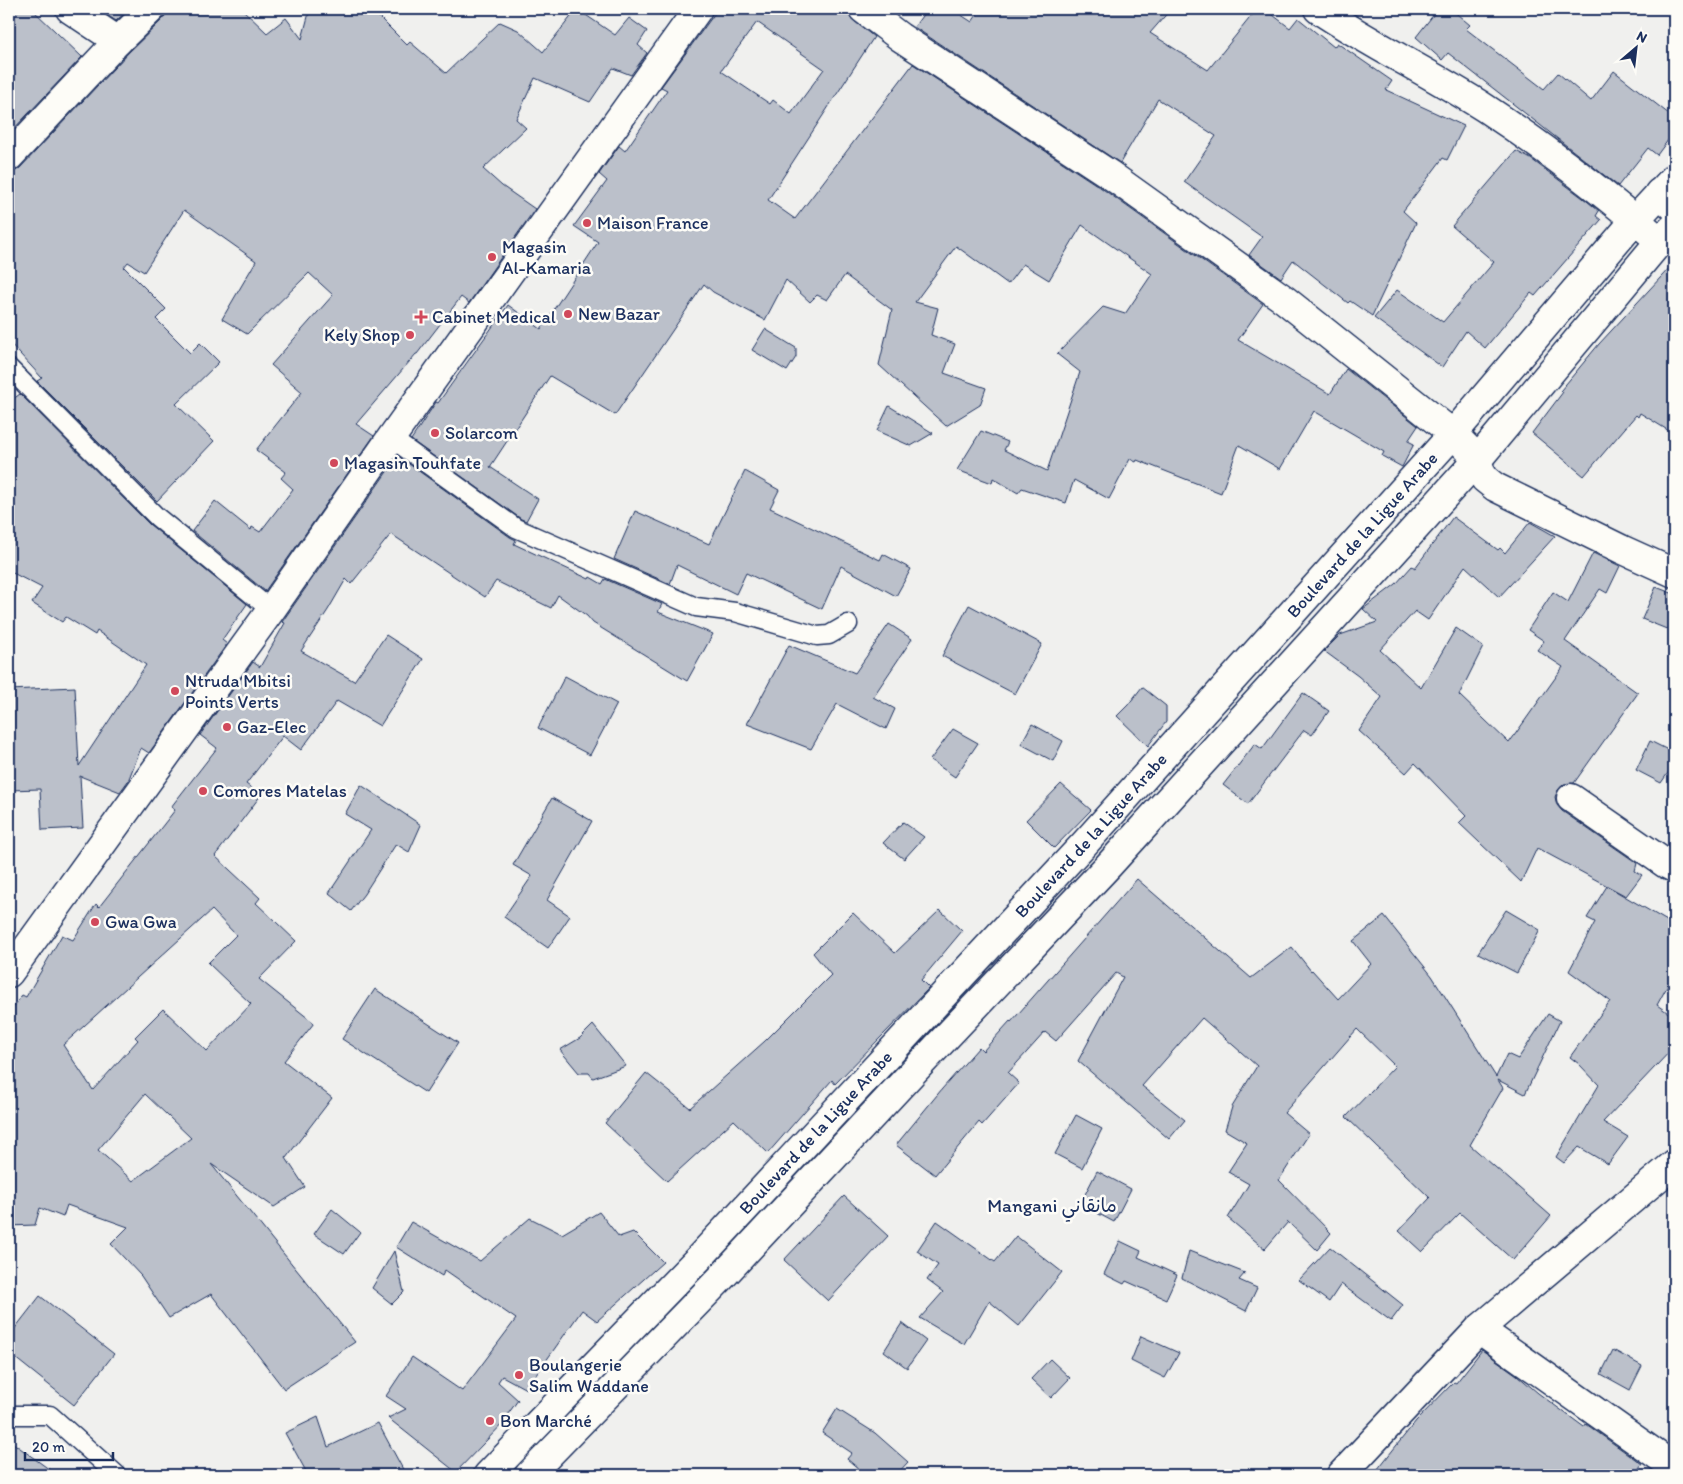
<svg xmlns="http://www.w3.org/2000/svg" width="1683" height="1484" font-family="Itim,'Playpen Sans Arabic',sans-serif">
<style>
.building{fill:#bbc0ca;stroke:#1b2f5e;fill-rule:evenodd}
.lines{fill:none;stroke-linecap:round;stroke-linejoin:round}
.service-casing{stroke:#1b2f5e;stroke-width:21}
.minor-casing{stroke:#1b2f5e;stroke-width:31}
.tertiary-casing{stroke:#1b2f5e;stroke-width:31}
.primary-casing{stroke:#1b2f5e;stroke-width:31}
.service{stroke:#fdfcf7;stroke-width:18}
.minor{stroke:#fdfcf7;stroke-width:28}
.tertiary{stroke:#fdfcf7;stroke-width:28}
.primary{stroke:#fdfcf7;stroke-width:28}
.poi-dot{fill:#d1495b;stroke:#fdfcf7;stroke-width:2}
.labels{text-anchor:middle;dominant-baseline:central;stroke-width:5;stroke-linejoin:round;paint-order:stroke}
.poi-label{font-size:18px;fill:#1b2f5e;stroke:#fdfcf7;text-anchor:start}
.street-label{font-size:18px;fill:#1b2f5e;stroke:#fdfcf7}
.neighbourhood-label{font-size:19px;fill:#1b2f5e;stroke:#fdfcf7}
</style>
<rect width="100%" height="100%" fill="#f0f0ee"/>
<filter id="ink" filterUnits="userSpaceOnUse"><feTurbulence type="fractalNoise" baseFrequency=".02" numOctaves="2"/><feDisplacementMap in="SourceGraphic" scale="10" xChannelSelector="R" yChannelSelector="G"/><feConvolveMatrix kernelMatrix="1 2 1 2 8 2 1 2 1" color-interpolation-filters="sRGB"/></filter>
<g filter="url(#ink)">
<g class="building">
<polygon points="9,9 32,9 82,57 9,134"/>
<polygon points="98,9 129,9 116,21"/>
<polygon points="166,9 242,9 267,33 286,18 302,39 310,9 371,9 407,45 410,42 446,73 500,22 518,30 543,52 577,9 615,35 629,18 647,31 638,45 647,53 631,75 613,68 590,102 535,78 516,119 526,128 483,169 502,186 535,209 469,303 461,297 417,354 416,354 356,424 374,436 265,591 192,531 215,501 251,530 252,527 260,532 293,489 281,478 286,472 256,450 302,392 271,365 333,295 309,273 247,334 222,319 256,261 184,210 144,272 128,262 124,267 166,309 156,319 190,353 200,343 219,362 176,404 214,441 157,501 37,381 42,378 9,342 9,172 14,172 20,168 129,52 162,20 166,14"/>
<path d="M718,9H844L848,11L849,16L854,21L874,37L768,200L795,219L913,64L1100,187L1263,304L1238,340L1330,394L1346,369L1418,426L1408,441L1414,444L1402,467L1382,456L1384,452L1314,411L1280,469L1239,445L1221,493L1137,460L1136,462L1130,459L1109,499L1074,480L1066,503L1022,488L1018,493L993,478L992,483L957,470L981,431L1008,442L1004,450L1047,471L1080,372L1057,354L1103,307L1125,314L1152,274L1082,225L1049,280L1023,264L1008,284L956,246L915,302L938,308L931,335L955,344L944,373L986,388L980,405L946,426L879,365L892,310L845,275L827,300L817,295L810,302L786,280L765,320L713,292L704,284L615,415L550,376L490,467L538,499L526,521L521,519L411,440L436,402L438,403L508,305L541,329L598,242L574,226L607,181L599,174L619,146L625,151L667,90L661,87ZM757,22L824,69L791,114L773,100L770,104L721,71Z"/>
<polygon points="927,9 952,9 972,22 981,9 1171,9 1150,33 1208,70 1257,9 1265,9 1290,28 1298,18 1334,47 1337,43 1392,81 1386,90 1464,126 1447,160 1443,158 1403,211 1416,223 1372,316 1350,301 1348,303 1293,260 1281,278 1249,255 1262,237 1184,182 1216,136 1158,99 1120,163 914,27"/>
<polygon points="1438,9 1451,9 1470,25 1466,29 1544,89 1558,73 1591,101 1614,71 1674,118 1674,132 1657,155 1648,148 1618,186 1448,53 1442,60 1416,37"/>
<polygon points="1516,151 1531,159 1587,201 1599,211 1596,216 1601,220 1535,296 1531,293 1485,348 1466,331 1442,367 1374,318 1397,290 1443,322 1494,262 1452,226"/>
<polygon points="1674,263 1674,434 1640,413 1638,417 1636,415 1584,476 1532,433 1563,392 1561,390 1599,344"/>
<polygon points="765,329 796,348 796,357 787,371 752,350"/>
<polygon points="20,394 149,524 247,604 222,640 227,644 149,753 141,748 128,781 120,792 80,776 83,828 42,830 40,789 9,790 9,690 75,687 79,766 146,665 97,631 95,635 66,617 62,622 32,603 42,588 9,571 9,402"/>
<polygon points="889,406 933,433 911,446 877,431"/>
<path d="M398,456L510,537L516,540L514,544L589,579L590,577L602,584L605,579L662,604L658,612L713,634L687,681L593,623L587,616L558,595L551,608L496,581L485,597L391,534L351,584L346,579L328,610L301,651L354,681L386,635L423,659L380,726L337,701L301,750L283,736L246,784L261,795L215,856L260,898L256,903L296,941L259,979L314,1023L284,1061L332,1098L286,1158L305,1187L274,1207L211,1164L355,1342L284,1389L211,1294L169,1318L141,1276L111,1244L128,1227L67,1205L63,1217L40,1208L35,1225L9,1226V1014L22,995L26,997L62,935L73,940L96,904L99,907L175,810L171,807L217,748L200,735L253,662L260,667L285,623L282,622ZM212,910L236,935L208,963L251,1004L207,1051L163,1009L135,1037L138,1040L93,1090L63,1045ZM145,1094L191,1138L133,1181L98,1150Z"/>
<polygon points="745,471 779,490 770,508 880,560 883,554 911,569 896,596 841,566 822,609 746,573 736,594 677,565 670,584 614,559 635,511 709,544"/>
<polygon points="1453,517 1498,550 1500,548 1505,553 1530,522 1555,536 1499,597 1465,566 1428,620 1415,611 1380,650 1421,688 1456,628 1483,647 1459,695 1509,743 1563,667 1537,650 1544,641 1528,630 1553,592 1568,602 1593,553 1620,566 1607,593 1600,589 1565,641 1638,693 1574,783 1564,784 1558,790 1555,797 1557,805 1562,811 1637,863 1635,871 1642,875 1626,896 1537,848 1521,882 1459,823 1466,816 1415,763 1406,773 1359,731 1382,697 1358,676 1324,651 1340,635 1377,622 1363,609 1396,584 1412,566 1415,568"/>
<polygon points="1656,587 1674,594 1674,632 1642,619"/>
<polygon points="969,605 1042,644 1015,694 942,656"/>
<polygon points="889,624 912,639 873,697 895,709 886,729 837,704 811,749 747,724 789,645 855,673"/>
<polygon points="565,676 617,704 590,755 538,728"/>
<polygon points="1142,687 1166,706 1166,722 1148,746 1117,716 1128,705"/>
<polygon points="1303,693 1329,711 1312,735 1304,730 1248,804 1223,785 1255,744 1262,749"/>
<polygon points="1032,724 1063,741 1053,761 1021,744"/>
<polygon points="953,729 978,743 955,777 930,760"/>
<polygon points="1650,741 1674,753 1674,764 1661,783 1636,770"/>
<polygon points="1061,784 1091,810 1054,848 1026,820"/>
<polygon points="361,785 421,825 409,852 396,844 364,894 351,911 329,893 371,830 345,814"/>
<polygon points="552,798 592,821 547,900 570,916 548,948 504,917 532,876 513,865"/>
<polygon points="903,822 924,837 904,859 883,843"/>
<polygon points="1137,879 1251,978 1292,947 1311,971 1312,970 1338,999 1371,964 1353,941 1384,916 1432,976 1496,1077 1507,1054 1518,1059 1548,1014 1560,1021 1525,1094 1498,1080 1503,1088 1470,1145 1551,1216 1513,1260 1460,1213 1422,1252 1399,1231 1430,1198 1346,1117 1395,1066 1357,1029 1284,1113 1309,1134 1279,1180 1331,1233 1317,1250 1288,1222 1265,1249 1228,1218 1249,1184 1228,1172 1247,1143 1225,1130 1232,1107 1257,1066 1202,1018 1142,1086 1185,1120 1169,1139 1078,1061 1123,977 1116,973 1056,1041 1045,1032 1008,1073 1019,1083 982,1125 979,1122 935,1175 896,1145 942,1089 979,1047 983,1051 1010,1021 1011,1022"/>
<polygon points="1607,886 1674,925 1674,974 1657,1005 1674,1017 1674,1047 1603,1122 1628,1137 1608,1164 1579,1147 1564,1163 1556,1157 1599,1085 1579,1064 1570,1057 1610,1001 1569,971 1595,922 1587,918"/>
<polygon points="940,910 962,931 921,980 929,988 835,1084 832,1080 768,1153 734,1120 667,1181 605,1123 646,1073 690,1108 765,1041 831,975 813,953 853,913 895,953"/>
<polygon points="1506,910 1540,930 1517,973 1478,953"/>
<polygon points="375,989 458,1043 426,1093 342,1039"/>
<polygon points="593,1025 626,1066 593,1078 589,1073 579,1073 560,1050 580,1038"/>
<polygon points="1076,1115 1102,1129 1082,1168 1055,1154"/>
<polygon points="1097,1171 1131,1189 1114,1222 1080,1204"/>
<polygon points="844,1196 888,1236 828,1301 784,1260"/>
<polygon points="332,1209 360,1232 344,1254 314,1234"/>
<polygon points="599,1212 619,1237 633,1232 663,1262 597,1321 582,1310 526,1389 502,1376 498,1382 518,1400 508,1414 510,1416 456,1472 388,1418 406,1409 386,1396 412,1357 462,1391 516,1319 445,1270 442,1276 396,1247 411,1222 480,1261 530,1218 562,1234"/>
<polygon points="937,1221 995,1262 1016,1236 1062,1272 1019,1326 989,1301 964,1344 920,1318 943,1292 927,1280 938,1265 917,1251"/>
<polygon points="1120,1241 1141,1251 1138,1257 1177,1275 1166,1299 1126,1281 1124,1284 1104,1274"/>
<polygon points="1330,1247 1403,1305 1391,1321 1341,1284 1329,1302 1299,1280"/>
<polygon points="394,1251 404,1292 392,1304 372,1288"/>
<polygon points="1189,1251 1245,1273 1239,1280 1257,1288 1246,1311 1182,1278"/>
<polygon points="40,1296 114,1354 74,1405 9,1353 9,1336"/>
<polygon points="902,1323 926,1341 907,1368 884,1351"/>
<polygon points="1141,1336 1179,1353 1165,1378 1131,1361"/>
<polygon points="1482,1350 1517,1375 1538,1393 1584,1427 1586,1424 1642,1464 1634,1475 1373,1475 1416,1421 1454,1382 1456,1383"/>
<polygon points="1613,1350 1642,1366 1630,1390 1601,1374"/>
<polygon points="1050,1359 1070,1378 1051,1398 1031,1379"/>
<polygon points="837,1409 875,1433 908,1462 896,1475 866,1475 847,1459 852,1453 822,1433"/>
<polygon points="318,1417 328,1447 378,1423 406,1475 308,1475 285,1433"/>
<polygon points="9,1440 57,1475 9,1475"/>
</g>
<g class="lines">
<defs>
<g id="service">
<polyline points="9,368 157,517 271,610"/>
<polyline points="391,438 516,528 696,607 735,612 817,636 829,635 848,624"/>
<polyline points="9,1415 50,1415 117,1475"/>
</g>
<g id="minor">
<polyline points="70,9 118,41"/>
<polyline points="863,9 900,37 1109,174 1285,300 1453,434 1478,459 1480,471 1485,479 1495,487 1621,549 1674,573"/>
<path d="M1318,9C1372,45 1430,73 1485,108C1546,148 1605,194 1660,241"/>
<polyline points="9,157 118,41 151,9"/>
<polyline points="1659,193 1674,207"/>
<polyline points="1571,798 1666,864 1674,868"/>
<polyline points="1479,1329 1674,1467"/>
<polyline points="1341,1475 1479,1329 1674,1164"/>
</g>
<polyline id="tertiary" points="9,973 271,610 391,438 698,9"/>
<g id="primary">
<path id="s1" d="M488,1475L698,1259L1085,843L1453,434L1635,220L1674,178"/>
<polyline points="529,1475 719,1280 914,1071 1109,865 1478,459 1660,241 1674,227"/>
</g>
</defs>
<use href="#service" class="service-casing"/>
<use href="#minor" class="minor-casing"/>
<use href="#tertiary" class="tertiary-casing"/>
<use href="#primary" class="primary-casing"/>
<use href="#service" class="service"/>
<use href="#minor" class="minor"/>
<use href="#tertiary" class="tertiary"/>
<use href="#primary" class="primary"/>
</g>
</g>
<g class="poi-dot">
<circle cx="587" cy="223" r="5"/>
<circle cx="492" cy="257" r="5"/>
<circle cx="568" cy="314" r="5"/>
<path d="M418.5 309.5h5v5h5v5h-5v5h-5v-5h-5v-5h5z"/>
<circle cx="410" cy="335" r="5"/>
<circle cx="435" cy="433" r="5"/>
<circle cx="334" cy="463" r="5"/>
<circle cx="175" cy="691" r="5"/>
<circle cx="227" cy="727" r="5"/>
<circle cx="203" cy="791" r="5"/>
<circle cx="95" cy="922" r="5"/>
<circle cx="519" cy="1375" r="5"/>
<circle cx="490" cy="1421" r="5"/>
</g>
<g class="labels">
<g class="poi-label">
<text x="597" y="223">Maison France</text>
<text x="502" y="247">Magasin<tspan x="502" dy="21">Al-Kamaria</tspan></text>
<text x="578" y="314">New Bazar</text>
<text x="432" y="317">Cabinet Medical</text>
<text x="400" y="335" text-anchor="end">Kely Shop</text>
<text x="445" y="433">Solarcom</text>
<text x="344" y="463">Magasin Touhfate</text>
<text x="185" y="681">Ntruda Mbitsi<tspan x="185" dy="21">Points Verts</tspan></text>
<text x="237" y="727">Gaz-Elec</text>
<text x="213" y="791">Comores Matelas</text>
<text x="105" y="922">Gwa Gwa</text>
<text x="529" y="1365">Boulangerie<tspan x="529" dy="21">Salim Waddane</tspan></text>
<text x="500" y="1421">Bon Marché</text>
</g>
<g class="street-label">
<text stroke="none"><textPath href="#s1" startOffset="1284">Boulevard de la Ligue Arabe</textPath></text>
<text stroke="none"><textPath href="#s1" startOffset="879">Boulevard de la Ligue Arabe</textPath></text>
<text stroke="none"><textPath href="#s1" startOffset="474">Boulevard de la Ligue Arabe</textPath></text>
</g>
<g class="neighbourhood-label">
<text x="1052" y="1205">Mangani مانقاني</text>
</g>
</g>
<rect width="1683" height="1484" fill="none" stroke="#fdfcf7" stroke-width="30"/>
<rect x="15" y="15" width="1653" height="1454" fill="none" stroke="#1b2f5e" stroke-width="2" filter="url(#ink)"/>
<g transform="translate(1636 48) rotate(28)" stroke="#fdfcf7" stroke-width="4" paint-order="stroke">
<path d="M0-4L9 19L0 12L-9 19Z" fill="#1b2f5e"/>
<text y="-8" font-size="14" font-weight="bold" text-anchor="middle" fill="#1b2f5e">N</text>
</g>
<path d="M25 1452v8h88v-8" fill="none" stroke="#1b2f5e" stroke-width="2.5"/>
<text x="32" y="1452" font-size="15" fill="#1b2f5e" stroke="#fdfcf7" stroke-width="4" paint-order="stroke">20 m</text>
</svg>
